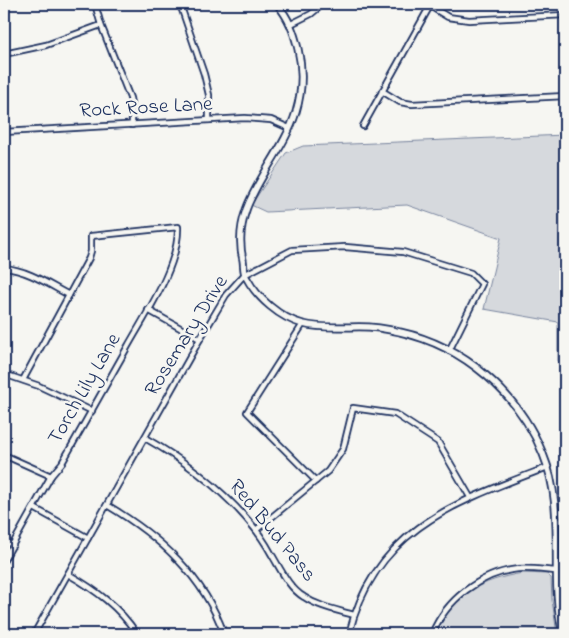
<svg xmlns="http://www.w3.org/2000/svg" width="569" height="638" font-family="'Indie Flower',sans-serif">
<style>
.green{fill:#d6d9dd;stroke:#78849e}
.lines{fill:none;stroke-linecap:round;stroke-linejoin:round}
.minor-casing{stroke:#1b2f5e;stroke-width:8}
.tertiary-casing{stroke:#1b2f5e;stroke-width:9}
.minor{stroke:#f6f6f2;stroke-width:4.5}
.tertiary{stroke:#f6f6f2;stroke-width:5.5}
.labels{text-anchor:middle;dominant-baseline:central;stroke-width:5;stroke-linejoin:round;paint-order:stroke}
.street-label{font-size:21px;fill:#1b2f5e;stroke:#f6f6f2}
</style>
<rect width="100%" height="100%" fill="#f6f6f2"/>
<filter id="ink" filterUnits="userSpaceOnUse"><feTurbulence type="fractalNoise" baseFrequency=".02" numOctaves="2"/><feDisplacementMap in="SourceGraphic" scale="10" xChannelSelector="R" yChannelSelector="G"/><feConvolveMatrix kernelMatrix="1 2 1 2 8 2 1 2 1" color-interpolation-filters="sRGB"/></filter>
<g filter="url(#ink)">
<g class="green">
<polygon points="565,135 565,362 558,363 558,322 484,309 501,238 407,205 266,212 251,205 286,153 303,146"/>
<path d="M523,573L547,574L551,578L552,600L557,634H435C453,594 481,580 523,573Z"/>
</g>
<g class="lines">
<defs>
<g id="minor">
<polyline points="95,4 101,25 130,98 132,110 132,125"/>
<polyline points="180,4 204,74 209,95 209,120"/>
<polyline points="430,6 448,17 469,20 565,15"/>
<polyline points="291,24 311,14 323,4"/>
<polyline points="4,54 46,45 101,25"/>
<polyline points="382,91 400,102 412,104 565,96"/>
<polyline points="363,126 431,4"/>
<polyline points="4,132 245,118 271,120 289,128"/>
<path d="M4,268C28,270 48,284 69,295"/>
<polyline points="148,310 200,339"/>
<polyline points="303,324 247,412 316,481"/>
<polyline points="4,374 39,386 92,411"/>
<path d="M145,438C184,460 216,484 246,518C256,529 265,542 272,555C281,570 289,588 304,597C319,607 337,610 354,615"/>
<polyline points="4,455 51,476"/>
<path d="M107,505C159,536 204,576 224,634"/>
<polyline points="34,508 88,538"/>
<polyline points="256,530 328,471 343,449 353,408 395,414 438,442 470,497"/>
<polyline points="4,541 13,545"/>
<path d="M4,560L51,476L62,463C84,424 106,385 128,346C147,312 179,266 178,227L91,236V251L89,258L23,380"/>
<path d="M68,574C96,590 119,607 137,634"/>
<polyline points="34,634 200,339 226,295 244,275 292,250 345,247 403,252 471,273 482,284 449,351"/>
<path d="M349,634C375,528 457,502 548,467"/>
<path d="M432,634C446,600 480,573 518,569C530,568 544,570 557,571"/>
</g>
<path id="tertiary" d="M277,4C289,18 294,32 298,49C303,70 302,92 296,112C280,164 229,202 243,260C244,265 243,272 246,277C257,298 280,318 303,324C318,328 334,327 350,327C366,326 384,328 400,332C464,346 519,394 543,454C567,512 548,575 563,634"/>
</defs>
<use href="#minor" class="minor-casing"/>
<use href="#tertiary" class="tertiary-casing"/>
<use href="#minor" class="minor"/>
<use href="#tertiary" class="tertiary"/>
</g>
</g>
<g class="labels">
<g class="street-label">
<text transform="translate(146 108) rotate(-3)">Rock Rose Lane</text>
<text transform="translate(187 336) rotate(-58)">Rosemary Drive</text>
<text transform="translate(85 389) rotate(-60)">Torch Lily Lane</text>
<text transform="translate(272 531) rotate(51)">Red Bud Pass</text>
</g>
</g>
<rect width="569" height="638" fill="none" stroke="#f6f6f2" stroke-width="20"/>
<rect x="10" y="10" width="549" height="618" fill="none" stroke="#1b2f5e" stroke-width="2" filter="url(#ink)"/>
</svg>
